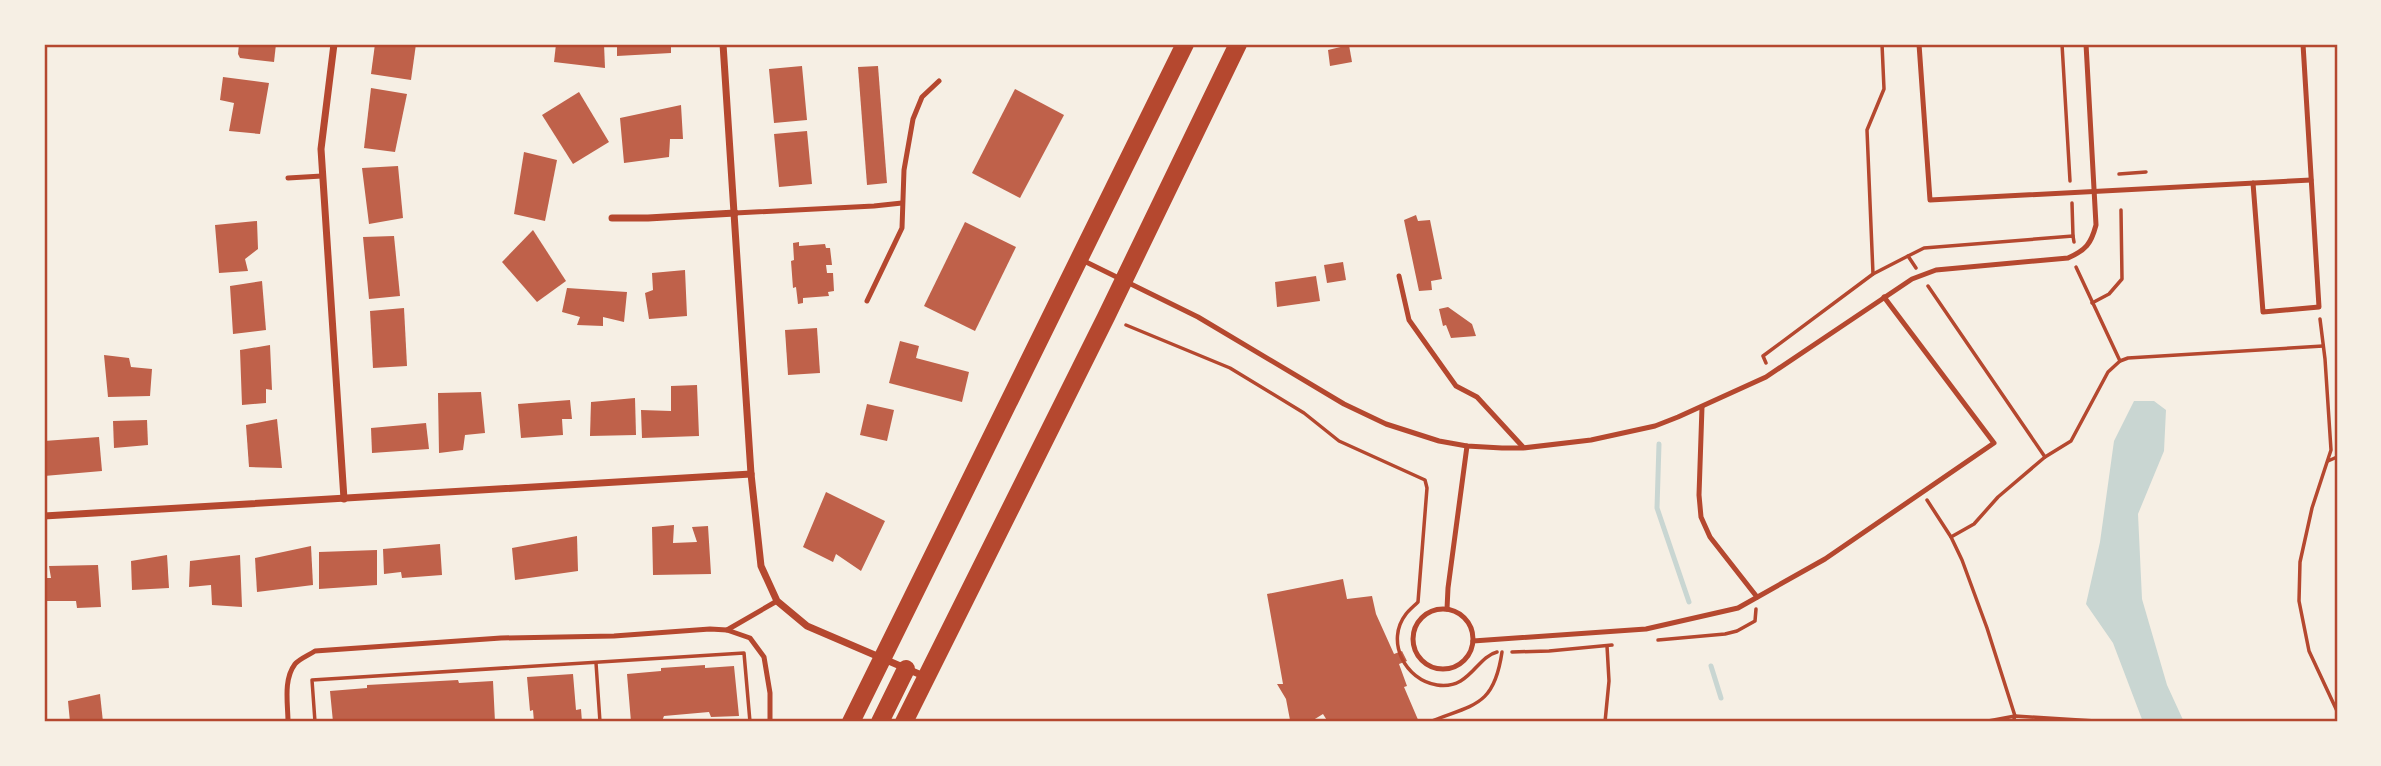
<svg xmlns="http://www.w3.org/2000/svg" width="2381" height="766" font-family="'Times New Roman',serif">
<style>
.water{fill:#c9d6d2}
.lines{fill:none;stroke-linecap:round;stroke-linejoin:round}
.stream{stroke:#c9d6d2;stroke-width:5}
.building{fill:#bf614a}
.path{stroke:#b5482f;stroke-width:3.5}
.service{stroke:#b5482f;stroke-width:5}
.minor{stroke:#b5482f;stroke-width:7}
.primary{stroke:#b5482f;stroke-width:18}
.neatline{fill:none;stroke:#b5482f;stroke-width:2.5}
</style>
<rect width="100%" height="100%" fill="#f6efe4"/>
<polygon class="water" points="2134,401 2154,401 2166,410 2164,451 2138,514 2142,599 2167,685 2184,722 2143,722 2113,643 2086,604 2100,542 2114,441"/>
<g class="lines">
<g class="stream">
<polyline points="1659,444 1657,508 1689,602"/>
<polyline points="1711,666 1721,698"/>
</g>
</g>
<g class="building">
<polygon points="239,44 276,44 274,62 240,58 238,54"/>
<polygon points="375,44 416,44 411,80 371,74"/>
<polygon points="556,44 604,44 605,68 554,62"/>
<polygon points="617,44 671,44 671,53 617,56"/>
<polygon points="1349,45 1352,62 1330,66 1328,50"/>
<polygon points="802,66 807,120 774,123 769,69"/>
<polygon points="878,66 887,183 867,185 858,67"/>
<polygon points="223,77 269,83 260,134 229,131 234,103 220,100"/>
<polygon points="371,88 407,94 395,152 364,148"/>
<polygon points="1015,89 1064,115 1020,198 972,173"/>
<polygon points="579,92 609,142 573,164 542,115"/>
<polygon points="681,105 683,139 670,139 669,157 624,163 620,118"/>
<polygon points="807,131 812,184 779,187 774,134"/>
<polygon points="524,152 557,160 545,221 514,214"/>
<polygon points="398,166 403,218 369,224 362,168"/>
<polygon points="1416,215 1418,221 1430,220 1442,279 1431,281 1432,290 1419,291 1404,220"/>
<polygon points="257,221 258,249 245,259 248,271 219,273 215,225"/>
<polygon points="965,222 1016,247 975,331 924,306"/>
<polygon points="533,230 566,281 537,302 502,262"/>
<polygon points="394,236 400,296 369,299 363,237"/>
<polygon points="799,242 799,246 825,244 826,248 830,248 832,265 826,265 827,273 833,273 834,291 828,292 829,296 803,298 803,303 798,304 796,287 793,288 791,261 794,260 793,243"/>
<polygon points="1343,262 1346,280 1327,283 1324,265"/>
<polygon points="685,270 687,316 649,319 645,293 653,290 652,273"/>
<polygon points="1316,276 1320,301 1277,307 1275,282"/>
<polygon points="262,281 266,330 233,334 230,286"/>
<polygon points="567,288 627,292 624,322 603,317 603,326 577,325 580,317 562,312"/>
<polygon points="1448,307 1472,324 1476,336 1451,338 1446,325 1443,326 1439,309"/>
<polygon points="404,308 407,366 373,368 370,311"/>
<polygon points="817,328 820,373 788,375 785,330"/>
<polygon points="900,341 919,346 916,358 969,372 962,402 889,383"/>
<polygon points="270,345 272,390 266,389 266,403 242,405 240,350"/>
<polygon points="104,355 129,358 131,367 152,369 150,396 108,397"/>
<polygon points="697,385 699,436 642,438 641,410 671,411 671,386"/>
<polygon points="481,392 485,433 465,435 463,450 439,453 438,393"/>
<polygon points="635,398 636,435 590,436 591,402"/>
<polygon points="570,400 572,419 562,419 563,435 521,438 518,404"/>
<polygon points="867,404 894,410 887,441 860,435"/>
<polygon points="277,419 282,468 249,467 246,425"/>
<polygon points="147,420 148,445 114,448 113,421"/>
<polygon points="426,423 429,449 372,453 371,428"/>
<polygon points="99,437 102,471 44,476 44,441"/>
<polygon points="826,492 885,521 861,571 836,554 833,562 803,547"/>
<polygon points="674,525 673,543 697,542 692,527 708,526 711,574 653,575 652,527"/>
<polygon points="577,536 578,571 515,580 512,548"/>
<polygon points="440,544 442,575 402,578 401,572 384,574 383,549"/>
<polygon points="311,546 313,585 257,592 255,558"/>
<polygon points="377,550 377,585 319,589 319,552"/>
<polygon points="167,555 169,588 132,590 131,561"/>
<polygon points="240,555 242,607 212,605 211,585 189,587 190,561"/>
<polygon points="98,565 101,607 77,608 76,601 44,601 44,578 51,578 49,566"/>
<polygon points="1343,579 1347,599 1372,596 1376,614 1394,654 1402,651 1407,661 1399,664 1407,686 1404,687 1419,722 1328,722 1323,714 1310,722 1301,722 1299,719 1290,720 1286,699 1277,684 1283,684 1267,594"/>
<polygon points="705,665 705,668 734,666 739,716 711,717 709,712 664,716 662,721 631,722 627,674 661,671 661,668"/>
<polygon points="573,674 576,710 581,709 582,722 534,722 533,710 530,711 527,677"/>
<polygon points="458,680 459,683 493,681 495,722 333,722 330,691 367,688 367,685"/>
<polygon points="100,694 103,722 70,722 68,701"/>
</g>
<g class="lines">
<g class="path">
<polyline points="2062,44 2070,181"/>
<polyline points="2119,174 2146,172"/>
<polyline points="2072,203 2073,236"/>
<polyline points="1908,256 1924,248 2073,236 2074,242"/>
<polyline points="1873,274 1908,256 1916,268"/>
<polyline points="1928,286 2045,457 1998,497 1974,524 1951,537"/>
<polyline points="2092,303 2109,294 2122,279 2121,210"/>
<polyline points="2320,319 2325,359 2331,450 2312,508 2300,562 2299,601 2309,651 2337,711"/>
<path d="M1126,325L1230,368L1304,413L1339,441L1425,480L1427,488L1418,602C1414,606 1409,610 1406,614C1385,641 1405,680 1437,685C1470,690 1476,657 1497,652"/>
<polyline points="2120,361 2128,358 2323,346"/>
<polyline points="1766,363 1763,356 1873,274 1867,130 1884,89 1882,44"/>
<polyline points="2045,457 2071,441 2108,372 2120,361 2076,267"/>
<polyline points="2328,461 2337,457"/>
<polyline points="1927,500 1951,537 1962,560 1987,628 2015,716 2013,722"/>
<polyline points="1658,640 1725,634 1737,631 1755,621 1756,609"/>
<polyline points="1512,652 1549,651 1612,645"/>
<polyline points="596,663 600,722"/>
<polyline points="315,722 312,680 744,653 750,722"/>
<path d="M1429,722C1474,704 1494,707 1502,652"/>
<polyline points="1605,722 1609,681 1607,646"/>
<polyline points="1983,722 2015,716 2111,722"/>
</g>
<g class="service">
<polyline points="1919,44 1930,200 2311,180"/>
<polyline points="288,178 322,176"/>
<polyline points="2253,183 2263,312 2319,307 2303,44"/>
<polyline points="735,213 874,206 902,203"/>
<path d="M1082,260L1198,317L1344,404L1386,424L1439,441L1467,446L1502,448H1523L1591,440L1655,426L1678,417L1766,377L1912,279L1936,270L2068,258C2086,250 2091,244 2096,225L2086,44"/>
<polyline points="1399,276 1409,320 1456,386 1477,397 1523,447"/>
<polyline points="867,301 902,228 904,170 913,119 922,97 939,81"/>
<polyline points="1702,407 1699,495 1701,517 1710,537 1757,597"/>
<circle cx="1443" cy="639" r="30"/>
<polyline points="1447,609 1448,588 1467,446"/>
<polyline points="727,630 777,601"/>
<polyline points="1473,641 1646,629 1738,608 1825,559 1994,443 1884,297"/>
<path d="M288,722C288,704 283,680 295,664C299,659 309,655 315,651L501,638L614,636L710,629L727,630L750,638L764,657L770,693V722"/>
</g>
<g class="minor">
<polyline points="334,44 321,149 344,499"/>
<polyline points="723,44 751,474 761,566 777,601 807,626 926,677"/>
<polyline points="612,218 648,218 735,213"/>
<polyline points="44,516 751,474"/>
</g>
<g class="primary">
<polyline points="851,722 1185,44"/>
<polyline points="880,722 906,669"/>
<polyline points="904,722 1106,317 1238,44"/>
</g>
</g>
<rect width="2381" height="766" fill="none" stroke="#f6efe4" stroke-width="91"/>
<rect x="46" y="46" width="2290" height="674" class="neatline"/>
</svg>
